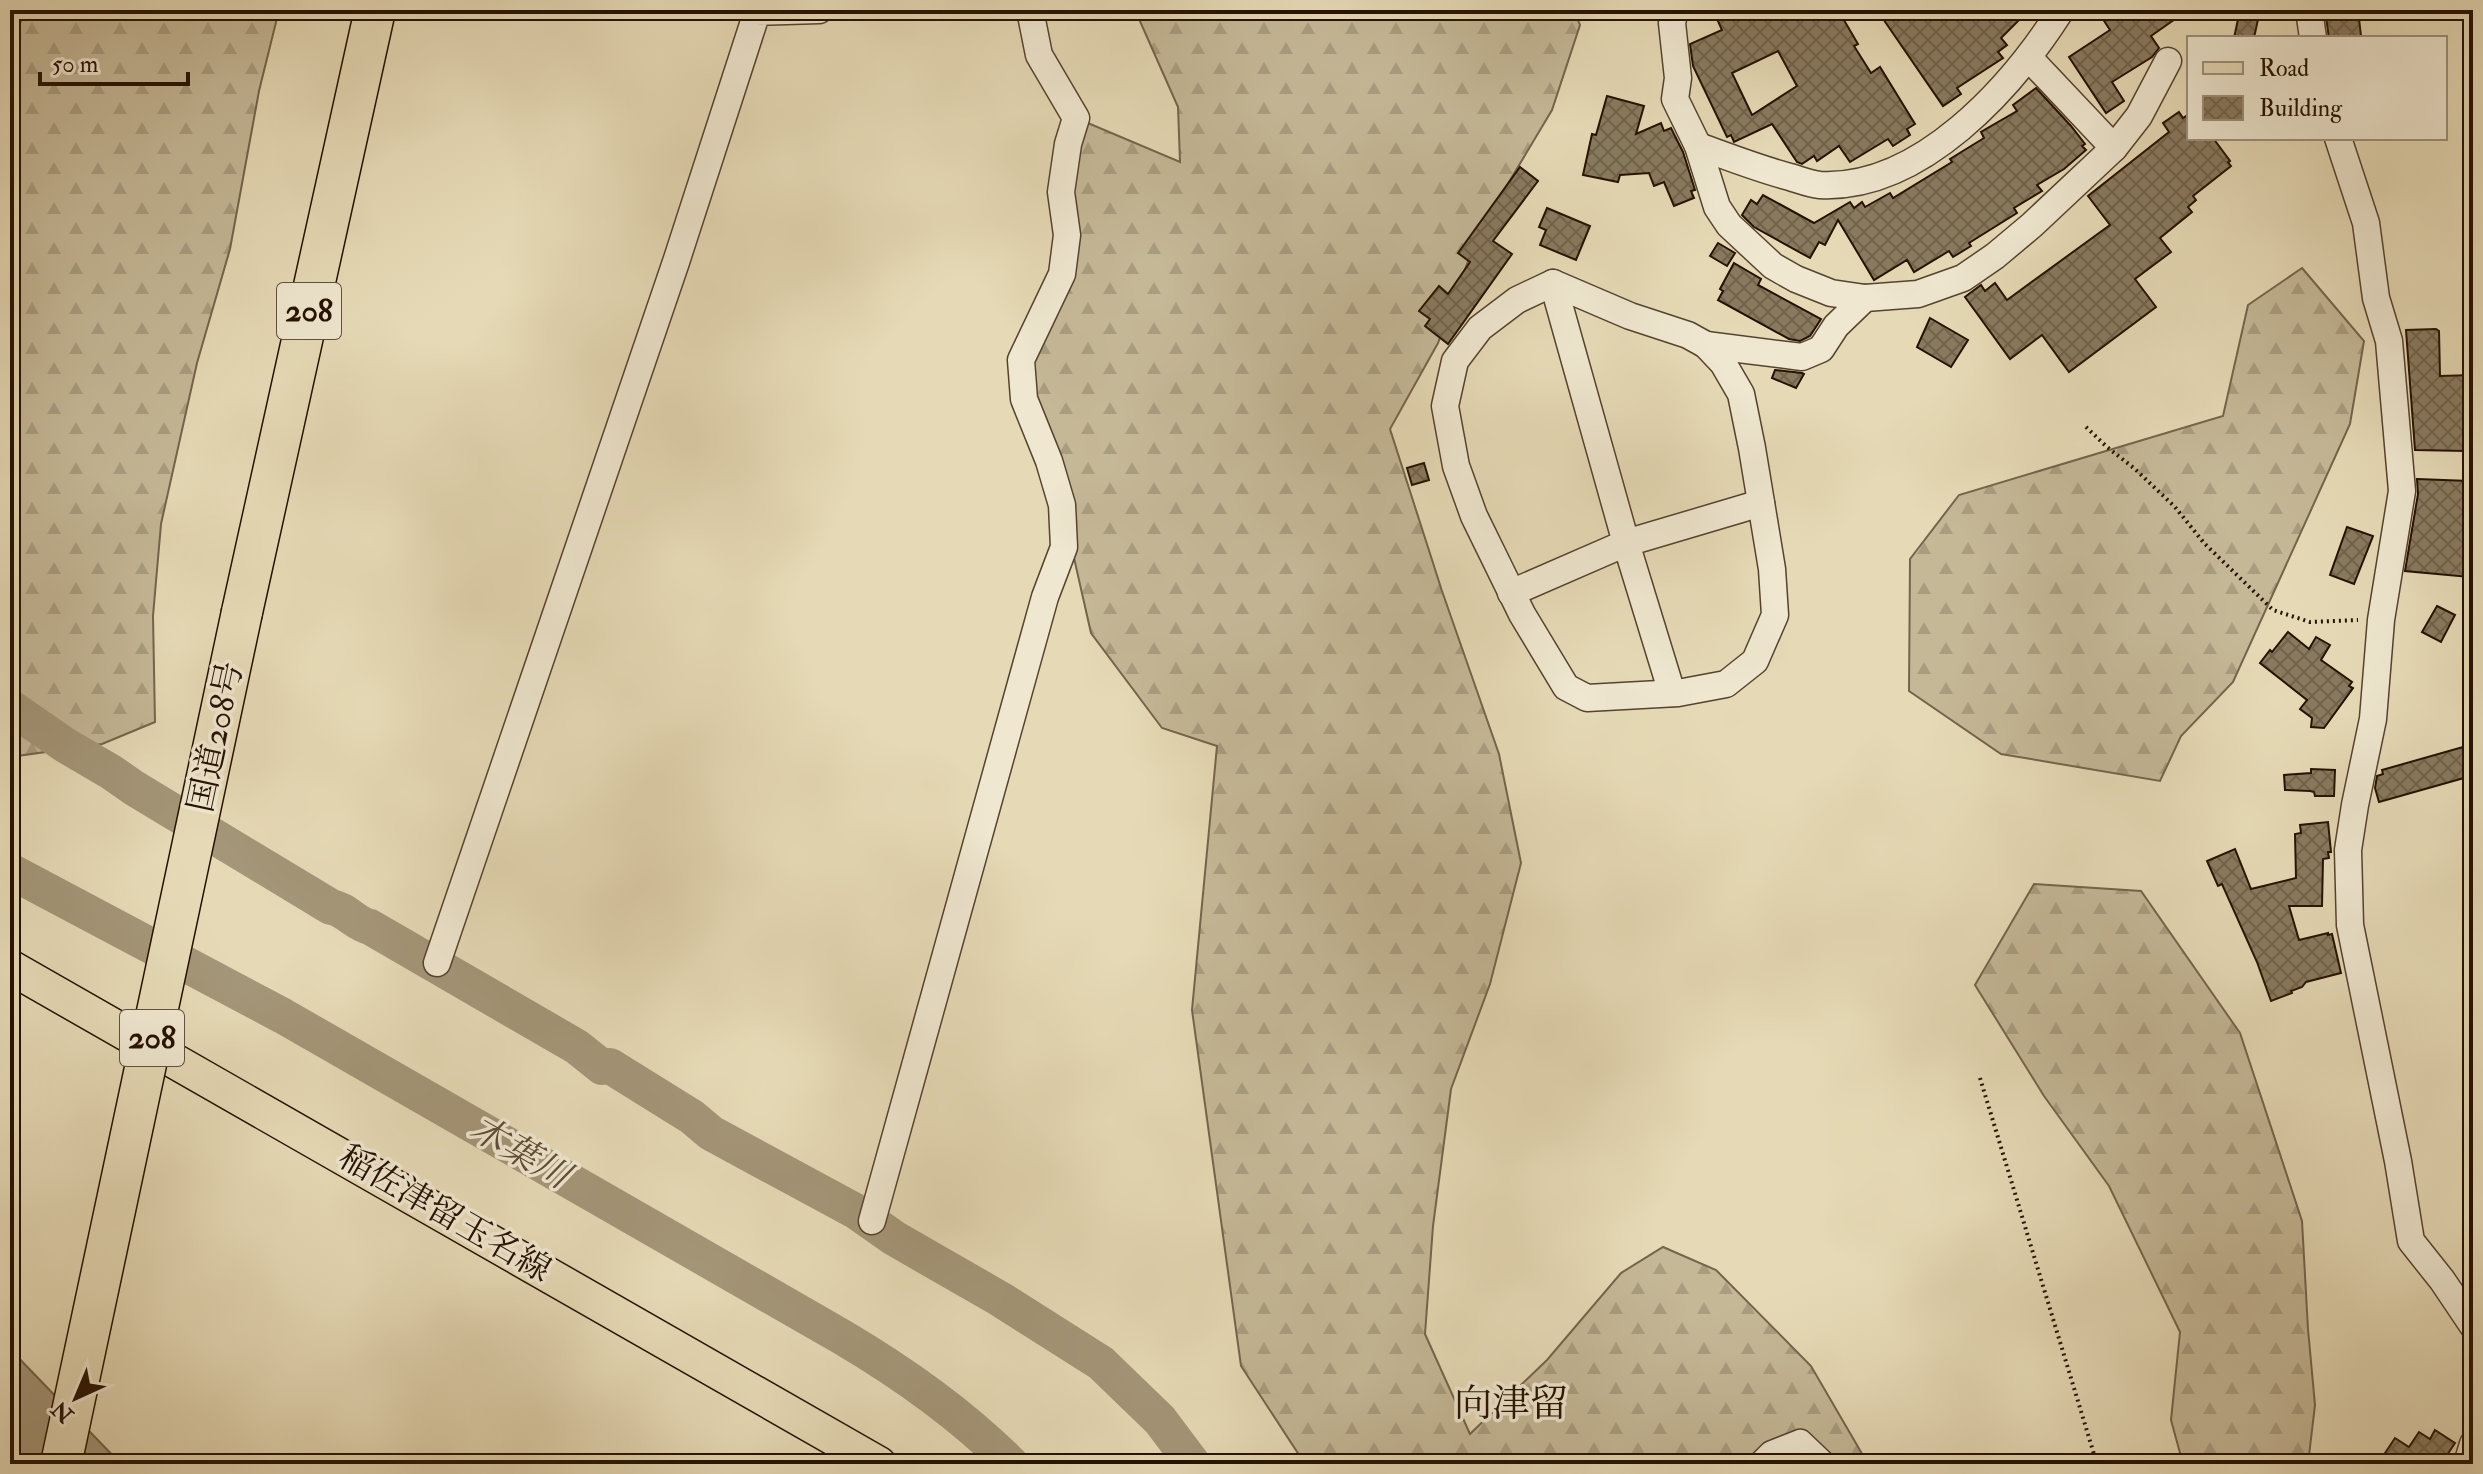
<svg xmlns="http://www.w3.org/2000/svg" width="2483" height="1474" font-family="'IM FELL Double Pica','Noto Serif JP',serif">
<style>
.forest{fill:url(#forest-firs);stroke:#75644c;stroke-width:2}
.water{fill:#a49678;stroke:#716148;stroke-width:2}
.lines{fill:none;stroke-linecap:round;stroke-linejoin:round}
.river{stroke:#a49678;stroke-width:36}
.building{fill:url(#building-cross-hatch);stroke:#251100;stroke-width:2;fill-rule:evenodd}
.minor-casing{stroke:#55432e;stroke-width:29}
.major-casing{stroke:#251100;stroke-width:37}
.highway-casing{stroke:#251100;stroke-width:43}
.path{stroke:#251100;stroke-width:4;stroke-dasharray:2 4;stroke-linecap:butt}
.minor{stroke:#efe7d0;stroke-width:26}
.major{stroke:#e6dab6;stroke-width:34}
.highway{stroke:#e6dab6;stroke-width:40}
.highway-bridge-casing{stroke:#251100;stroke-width:43;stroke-linecap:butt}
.highway-bridge{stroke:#e6dab6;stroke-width:40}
.labels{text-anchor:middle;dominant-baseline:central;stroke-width:7;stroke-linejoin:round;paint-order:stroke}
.shield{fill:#efe7d0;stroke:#62513e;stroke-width:2}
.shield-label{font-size:32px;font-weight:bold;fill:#251100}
.street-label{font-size:34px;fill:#251100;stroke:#efe7d0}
.water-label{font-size:36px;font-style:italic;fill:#5e4d36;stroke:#efe7d0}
.quarter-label{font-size:38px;fill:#251100;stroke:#efe7d0}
</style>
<defs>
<pattern id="forest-firs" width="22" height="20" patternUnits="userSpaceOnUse" patternTransform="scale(2)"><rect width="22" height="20" fill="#c5b897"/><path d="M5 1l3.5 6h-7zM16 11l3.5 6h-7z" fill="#a99d80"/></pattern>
<pattern id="building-cross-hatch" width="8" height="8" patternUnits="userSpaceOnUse" patternTransform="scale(2)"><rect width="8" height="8" fill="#897a5f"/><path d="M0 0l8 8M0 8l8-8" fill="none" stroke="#70634c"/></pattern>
</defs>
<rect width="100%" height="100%" fill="#e6dab6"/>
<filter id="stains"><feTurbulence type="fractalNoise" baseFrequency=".0025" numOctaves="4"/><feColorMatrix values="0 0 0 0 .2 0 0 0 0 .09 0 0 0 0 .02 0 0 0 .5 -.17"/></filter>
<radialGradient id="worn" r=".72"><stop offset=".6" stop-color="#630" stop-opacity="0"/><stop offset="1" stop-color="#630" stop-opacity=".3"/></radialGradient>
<g class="forest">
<polygon points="27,10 279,10 259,91 230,249 197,363 161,524 153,616 155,722 102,744 10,757 10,41"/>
<polygon points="1135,10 1574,10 1580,25 1552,110 1478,234 1438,343 1390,429 1442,591 1499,754 1521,863 1490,984 1451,1089 1433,1226 1425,1334 1470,1434 1547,1360 1621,1273 1663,1247 1716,1270 1811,1366 1868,1464 1305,1464 1241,1366 1192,1010 1217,746 1162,728 1091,633 1062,505 1021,360 1062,274 1076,118 1180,162 1178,107"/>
<polygon points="2302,268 2364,341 2350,424 2233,682 2181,736 2160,781 2001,754 1909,691 1910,559 1959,495 2223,416 2248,305"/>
<polygon points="2034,884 2141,891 2240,1033 2302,1221 2308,1329 2315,1405 2308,1464 2183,1464 2171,1420 2180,1332 2109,1186 2044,1096 1975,985"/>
</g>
<polygon class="water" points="10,1349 121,1464 10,1464"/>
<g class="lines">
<g class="river">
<path d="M10,707L65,745L111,772L134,788L331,907C346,909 355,924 370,927L577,1047L602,1067L610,1066L692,1117L711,1133L857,1212L894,1238L1000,1299L1101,1363L1160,1420L1193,1464"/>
<path d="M10,871L283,1016L842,1337C903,1373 960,1413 1011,1464"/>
</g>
</g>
<g class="building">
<path d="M1713,10H1838L1858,44L1854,46L1871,73L1880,67L1915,124L1907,129L1910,135L1893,146L1888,139L1850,162L1839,146L1817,161L1814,156L1802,164L1797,162L1772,124L1734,142L1731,135L1727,137L1693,66L1690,44L1722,30ZM1778,51L1797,86L1752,115L1732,73Z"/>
<polygon points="1877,10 2013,10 2021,18 2001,38 2007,45 1998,52 2003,58 1957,88 1961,94 1943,106"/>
<polygon points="2097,10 2188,10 2151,36 2159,48 2152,57 2112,82 2124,101 2106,113 2069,57 2110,30"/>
<polygon points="2240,10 2260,10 2254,38 2234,38"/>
<polygon points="2325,10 2358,10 2361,36 2358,38 2329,38"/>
<polygon points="2036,88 2071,126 2085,144 2082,146 2086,150 2064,169 2037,185 2042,191 2014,208 2017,213 1969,243 1971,246 1953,257 1949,251 1914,272 1907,260 1874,280 1838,220 1825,245 1819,242 1810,258 1754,227 1742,215 1751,200 1757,204 1763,195 1814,223 1850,202 1854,208 1862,202 1865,207 1890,193 1893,198 1952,162 1950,159 1984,138 1981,132 2017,111 2013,105"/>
<polygon points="1607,96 1644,106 1636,134 1661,123 1664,131 1671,128 1683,152 1695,190 1691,191 1694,198 1674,206 1664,182 1654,186 1649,173 1620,175 1618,182 1583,175 1592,134 1596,135"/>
<polygon points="2179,112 2183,118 2189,114 2189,138 2213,138 2230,161 2228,162 2231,166 2193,196 2196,200 2188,207 2192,212 2160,238 2171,252 2135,279 2156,307 2069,372 2042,335 2010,359 1965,297 1981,285 1985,291 1995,283 2007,300 2110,225 2088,196 2169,132 2163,123"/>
<polygon points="1520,167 1538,181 1493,241 1512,254 1448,344 1425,326 1430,319 1419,311 1439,286 1448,294 1470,262 1458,253"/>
<polygon points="1547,208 1590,226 1576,260 1540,245 1546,230 1539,227"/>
<polygon points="1718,243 1735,253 1727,266 1710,256"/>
<polygon points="1734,263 1761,279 1758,285 1821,319 1810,336 1800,341 1789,339 1718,300 1723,291 1720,289"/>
<polygon points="1930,318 1968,340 1951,367 1917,347"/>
<polygon points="2436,329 2439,331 2440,376 2473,375 2473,425 2465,425 2465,451 2415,450 2406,330"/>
<polygon points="1775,370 1802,373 1804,374 1796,388 1772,378"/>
<polygon points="1424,463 1429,480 1412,485 1407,468"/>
<polygon points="2417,479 2469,481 2469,499 2471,499 2471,543 2469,577 2405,571 2418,494"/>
<polygon points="2347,527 2373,536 2354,584 2330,575"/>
<polygon points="2437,606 2455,615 2441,642 2422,632"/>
<polygon points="2288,632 2309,649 2316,637 2330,645 2321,660 2352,682 2349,686 2353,688 2324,728 2311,727 2312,718 2300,709 2307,700 2260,663 2270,650 2272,652"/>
<polygon points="2463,747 2471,776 2379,802 2375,788 2377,776 2383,774 2382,770"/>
<polygon points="2311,769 2335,770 2334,796 2315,796 2314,792 2310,791 2285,790 2284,775 2311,773"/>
<polygon points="2328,822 2331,852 2328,852 2329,858 2323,859 2322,906 2289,906 2299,940 2328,933 2328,935 2332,934 2341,973 2306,982 2302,987 2291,991 2292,993 2271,1001 2257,962 2222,884 2218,886 2207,861 2235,849 2251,889 2296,878 2295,834 2301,833 2300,825"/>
<polygon points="2435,1430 2455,1443 2441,1464 2381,1464 2385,1458 2383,1456 2395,1438 2409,1447 2419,1432 2430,1439"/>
</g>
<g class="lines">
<defs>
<g id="minor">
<polyline points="1675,10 1672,23 1678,78 1675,99 1698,146 1717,207 1729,225 1773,266 1796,279 1831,293 1865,298 1918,294 1963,278 1995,256 2032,225 2114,148 2139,116 2168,61"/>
<polyline points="2309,10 2313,38"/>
<polyline points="2029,58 2114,148"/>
<polyline points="2338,138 2366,223 2376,298 2389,341 2402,491 2381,620 2373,719 2355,805 2348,850 2350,925 2398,1161 2411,1241 2442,1280 2473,1326"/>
<path d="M1698,146C1729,157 1759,169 1790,177C1800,180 1810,184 1820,185C1921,190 2012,87 2061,10"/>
<polygon points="1553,283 1630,316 1688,335 1706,345 1723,363 1741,394 1752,448 1772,569 1775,615 1755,661 1726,684 1678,693 1587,698 1566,687 1522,614 1474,516 1456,466 1445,406 1455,361 1480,328 1517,300"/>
<polyline points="1706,345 1802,357 1821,349 1836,326 1865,298"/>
<polyline points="1511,593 1626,543 1553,283"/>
<polyline points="1672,693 1626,543 1761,503"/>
<polyline points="437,963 676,262 757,12 819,10"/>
<polyline points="872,1221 1045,597 1064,547 1062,505 1049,461 1024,399 1021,360 1062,274 1067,235 1061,192 1068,144 1076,118 1039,55 1030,10"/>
<polyline points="1762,1464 1772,1454 1800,1443 1822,1464"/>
<polyline points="2467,1464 2473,1444"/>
</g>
<polyline id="major" points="10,967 879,1464"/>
<polyline id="highway" points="242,612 375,10"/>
</defs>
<use href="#minor" class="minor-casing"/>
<use href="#major" class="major-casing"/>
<use href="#highway" class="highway-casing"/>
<g class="path">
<polyline points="2086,427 2107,447 2135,469 2175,507 2204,543 2273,610 2310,622 2358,620"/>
<polyline points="1980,1078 2097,1464"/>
</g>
<use href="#minor" class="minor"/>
<use href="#major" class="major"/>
<use href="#highway" class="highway"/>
<defs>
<polyline id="highway-bridge" points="61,1464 242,612"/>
</defs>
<use href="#highway-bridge" class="highway-bridge-casing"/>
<use href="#highway-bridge" class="highway-bridge"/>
</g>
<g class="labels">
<g class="shield">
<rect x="277" y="283" width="64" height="56" rx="6"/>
<rect x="120" y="1010" width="64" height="56" rx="6"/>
</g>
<g class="shield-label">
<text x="309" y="311">208</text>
<text x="152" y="1038">208</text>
</g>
<g class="street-label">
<text transform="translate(216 737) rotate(-78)">国道208号</text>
<text transform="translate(445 1214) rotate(30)">稲佐津留玉名線</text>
</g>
<g class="water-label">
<text transform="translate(520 1152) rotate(30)">木葉川</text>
</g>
<g class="quarter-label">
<text x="1511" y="1404">向津留</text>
</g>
</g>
<rect width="2483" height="1474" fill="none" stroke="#e6dab6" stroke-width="40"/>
<rect x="12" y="12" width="2459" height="1450" fill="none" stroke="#251100" stroke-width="4"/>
<rect x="20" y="20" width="2443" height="1434" fill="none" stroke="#251100" stroke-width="2"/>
<rect x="2187" y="36" width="260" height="104" fill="#efe7d0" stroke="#9e917d" stroke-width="2"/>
<rect x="2203" y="62" width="40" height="12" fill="#e6dab6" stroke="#9e917d" stroke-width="2"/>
<text x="2259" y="76" font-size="24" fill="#251100">Road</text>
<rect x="2203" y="96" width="40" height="24" fill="url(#building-cross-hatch)" stroke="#9e917d" stroke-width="2"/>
<text x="2259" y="116" font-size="24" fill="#251100">Building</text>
<g transform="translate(76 1398) rotate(224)" stroke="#efe7d0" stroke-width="6" paint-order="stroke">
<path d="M0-6L14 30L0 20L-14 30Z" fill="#251100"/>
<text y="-12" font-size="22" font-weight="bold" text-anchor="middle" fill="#251100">N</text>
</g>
<path d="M40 72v12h148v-12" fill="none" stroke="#251100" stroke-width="4"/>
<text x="52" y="72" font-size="24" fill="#251100" stroke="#efe7d0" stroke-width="6" paint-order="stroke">50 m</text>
<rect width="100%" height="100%" filter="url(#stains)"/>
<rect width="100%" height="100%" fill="url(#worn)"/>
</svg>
